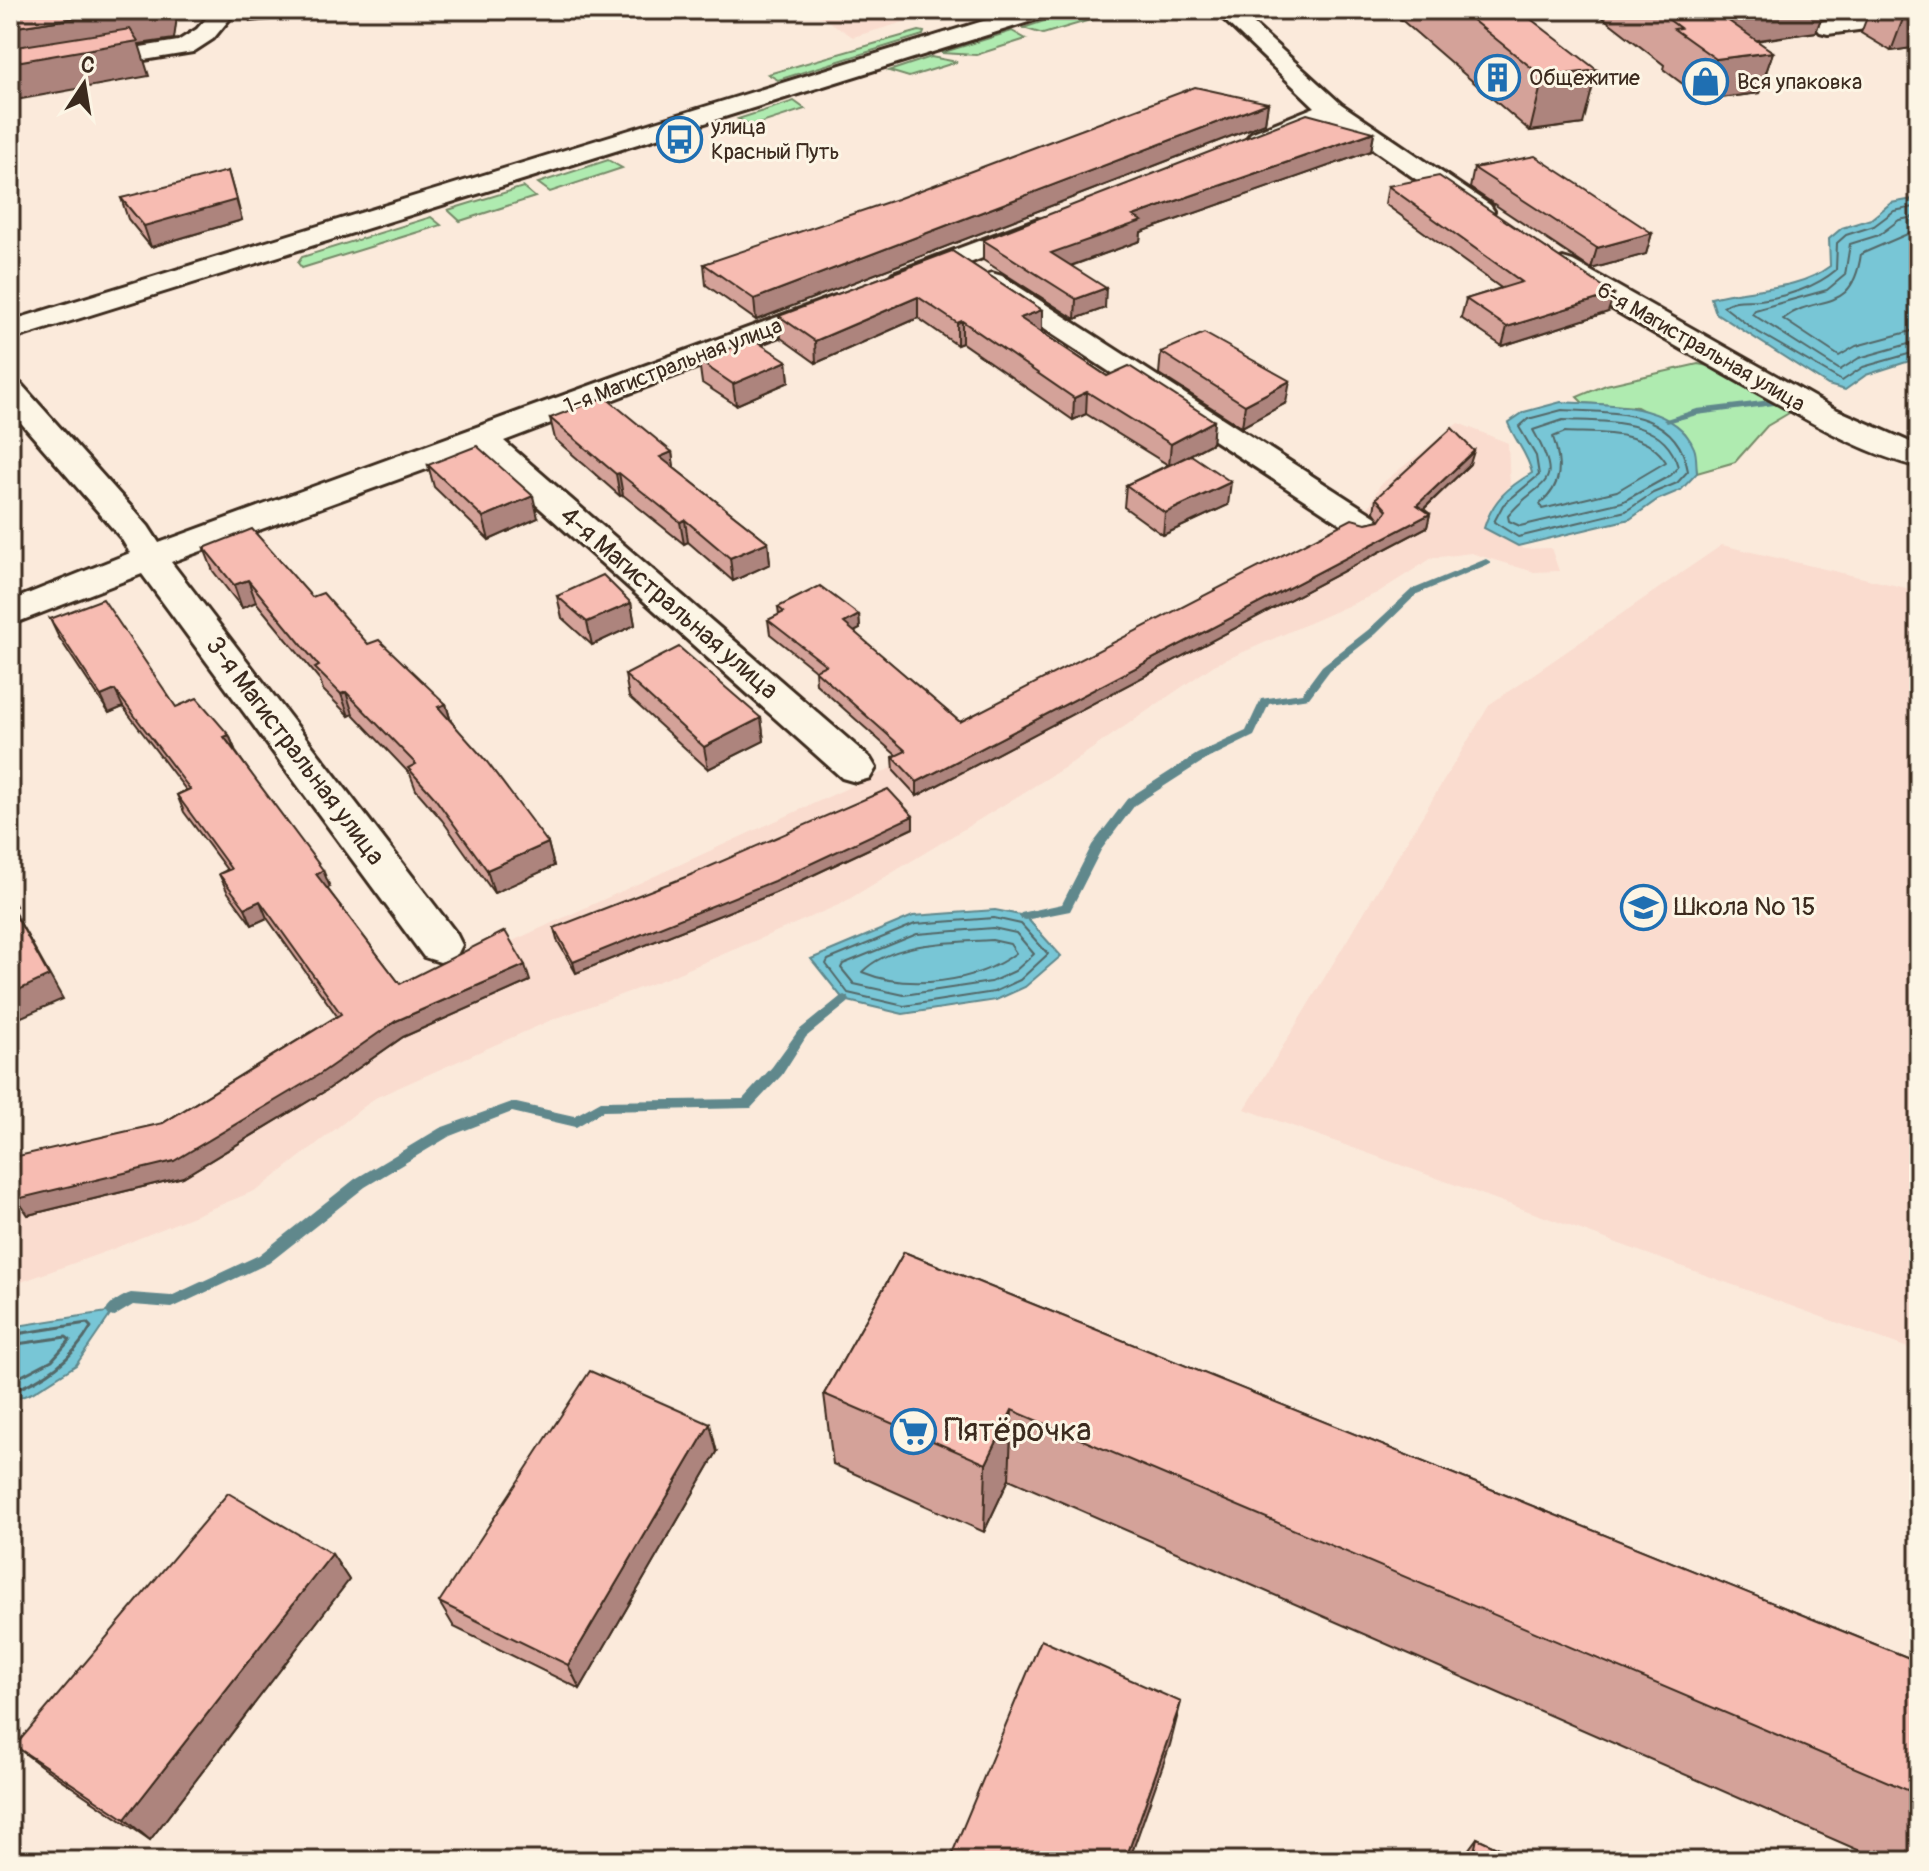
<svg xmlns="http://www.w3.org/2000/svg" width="1929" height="1871" font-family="Pangolin,sans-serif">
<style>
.built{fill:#fadccf}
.green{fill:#afebb0;stroke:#758a67;stroke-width:2}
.water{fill:#78c6d6;stroke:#60888c;stroke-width:2}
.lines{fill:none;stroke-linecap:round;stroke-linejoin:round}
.shore-far1{stroke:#536868;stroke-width:2}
.shore{stroke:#536868;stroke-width:3}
.stream{fill:#60888c;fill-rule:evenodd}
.street-casing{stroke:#3b2a1e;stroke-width:6}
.secondary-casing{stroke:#3b2a1e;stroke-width:6}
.street{fill:#fcf5e5;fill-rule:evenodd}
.secondary{fill:#fcf5e5;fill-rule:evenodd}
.wall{fill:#d4a299;stroke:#3b2a1e;stroke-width:2}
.shaded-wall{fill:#ad847d;stroke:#3b2a1e;stroke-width:2}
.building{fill:#f7bcb2;stroke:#3b2a1e;stroke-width:2}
.labels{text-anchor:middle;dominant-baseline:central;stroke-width:6;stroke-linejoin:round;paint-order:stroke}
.far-poi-label{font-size:22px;fill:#3b2a1e;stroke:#fcf5e5;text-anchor:start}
.far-street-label{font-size:22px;fill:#3b2a1e;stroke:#fcf5e5}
.street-label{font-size:26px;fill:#3b2a1e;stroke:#fcf5e5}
.poi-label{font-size:26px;fill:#3b2a1e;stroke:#fcf5e5;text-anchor:start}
.near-poi-label{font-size:32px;fill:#3b2a1e;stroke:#fcf5e5;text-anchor:start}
</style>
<rect width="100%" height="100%" fill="#fbeadb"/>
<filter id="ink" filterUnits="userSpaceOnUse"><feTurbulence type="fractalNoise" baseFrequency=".0125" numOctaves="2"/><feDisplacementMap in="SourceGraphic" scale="16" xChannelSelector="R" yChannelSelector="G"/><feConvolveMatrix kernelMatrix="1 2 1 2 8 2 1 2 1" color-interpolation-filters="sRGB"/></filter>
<g filter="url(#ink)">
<g class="built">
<polygon points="811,10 945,10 853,37"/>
<polygon points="1458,423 1508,443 1510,485 1489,510 1484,528 1524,549 1551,548 1559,571 1534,572 1471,553 1432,558 1377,593 1214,665 1067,766 841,904 667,978 549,1021 375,1098 259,1189 113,1249 10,1286 10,1176 27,1165 192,1118 506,944 898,765 1343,536 1370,505 1380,485"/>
<polygon points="1722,545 1919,591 1919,1352 1245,1109 1490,704"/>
</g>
<g class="green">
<polygon points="1077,10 1124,10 1043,34 1023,28"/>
<polygon points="919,31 924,32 923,35 778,80 768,74"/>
<polygon points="1012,31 1026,39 976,55 941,53"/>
<polygon points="931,57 957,62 909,77 889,71"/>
<polygon points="794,101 805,109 752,126 738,119"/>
<polygon points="608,160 622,168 550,192 538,183"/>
<polygon points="523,187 535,197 460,221 448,210"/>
<polygon points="431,217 441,225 302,268 298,263 302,257"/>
<path d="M1698,364C1730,369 1772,384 1789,413L1767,426L1735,462L1697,473L1694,449L1685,433L1637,407L1583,403L1577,397L1606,385Z"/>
</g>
<g class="water">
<path d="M1919,198V358L1866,375L1845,390L1828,385L1716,313L1711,298C1749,287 1796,292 1830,266L1829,239L1842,228L1871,219L1891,203Z"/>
<path d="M1561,402C1601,405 1675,401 1694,448C1697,455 1696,465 1697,473L1681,490L1657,500L1630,519L1518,546L1484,528C1492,501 1508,487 1532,473C1528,454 1515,441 1508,423L1524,412Z"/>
<polygon points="995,910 1025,916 1061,956 1025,987 996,1000 903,1014 844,1000 811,959 913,916"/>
<polygon points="113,1311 76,1365 32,1393 10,1401 10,1327"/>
</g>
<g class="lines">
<g class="shore-far1">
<path d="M1919,206L1894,211L1874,226L1846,235L1837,243L1836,270C1816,287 1786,297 1760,300C1746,301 1735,298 1723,306L1753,329L1842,381L1863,367L1919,351"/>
<polyline points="1919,216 1899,220 1879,235 1850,244 1845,275 1827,290 1755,310 1752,314 1840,370 1859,358 1919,341"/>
<path d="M1919,229L1861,254C1852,317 1817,292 1783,319L1839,356L1856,346L1919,329"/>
<path d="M1562,410C1614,413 1677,408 1688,471L1677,483L1653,493L1626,511L1518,537L1494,522L1503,505L1539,475L1536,456L1519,427L1528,419Z"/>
<path d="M1563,420C1605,422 1665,417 1678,467L1671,475L1622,502L1520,526L1509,521L1508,516C1540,477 1567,490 1533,430Z"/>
<path d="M1565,432C1599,434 1646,429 1666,462L1617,491L1542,509L1540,504C1563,485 1562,464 1553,437Z"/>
<polygon points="994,918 1021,924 1048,954 1020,980 994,992 904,1006 848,993 826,964 828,960 915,924"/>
<polygon points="993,928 1016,933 1034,954 1015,971 991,982 904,995 854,984 841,968 843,964 917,934"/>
<path d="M992,940L1010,944L1016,953C976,983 908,991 862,972C893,941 951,943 992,940Z"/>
</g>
<g class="shore">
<path d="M10,1335L87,1323L91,1327C72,1360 45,1379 10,1392"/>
<polyline points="10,1345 66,1337 70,1340 52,1360 10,1382"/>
</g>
<g class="stream">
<polygon points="1779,399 1783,402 1782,404 1697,415 1667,423 1663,420 1697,409"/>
<polygon points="1486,559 1491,562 1489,564 1417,594 1376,634 1330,670 1309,698 1269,704 1254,736 1205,760 1135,805 1101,850 1070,911 1025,920 1021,919 1019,916 1021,913 1062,904 1092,845 1127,799 1197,754 1246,731 1261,699 1302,693 1322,666 1368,630 1411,590"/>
<path d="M844,995L848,997L850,1000L848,1003L806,1037L782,1075L751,1108L603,1111L576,1127L512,1112L450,1136L365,1187L269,1263L172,1308L133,1305L113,1317L108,1315L106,1311C110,1303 122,1296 131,1293L171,1296L259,1255L355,1179L440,1128L512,1102L574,1116L601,1101L743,1099L772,1067L798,1031L840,997Z"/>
</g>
<defs>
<g id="street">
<polygon points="214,10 237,10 213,39 193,52 10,82 10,68 178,41 197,29"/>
<polygon points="1214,10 1238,10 1341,104 1490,205 1494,211 1490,217 1480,219 1470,217 1330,119 1269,143 1251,143 1247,138 1251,133 1315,107"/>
<polygon points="1904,10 1919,10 1919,22 1828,34 1820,32 1816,27 1820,22 1828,20"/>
<polygon points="1037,219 1047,221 1051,227 1047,233 913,285 903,288 893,285 888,279 893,273"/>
<path d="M1563,258L1573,261L1833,408L1919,446V467C1857,452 1803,417 1748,387C1683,350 1617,313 1553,273L1549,267L1553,261Z"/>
<polygon points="992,273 1002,276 1376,517 1381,524 1376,531 1364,534 1352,531 982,288 977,282 982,276"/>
<polygon points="835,296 845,299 850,305 845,311 504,441 870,758 876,768 870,778 856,782 842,778 476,451 171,562 456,933 462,945 456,957 440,962 424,957 142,574 10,625 10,601 130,553 121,538 10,410 10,382 21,384 148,526 159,543"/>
</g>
<polygon id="secondary" points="1019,10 1054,10 1051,15 10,340 10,321"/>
</defs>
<use href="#street" class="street-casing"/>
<use href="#secondary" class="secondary-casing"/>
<use href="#street" class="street"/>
<use href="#secondary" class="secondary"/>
</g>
<g class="wall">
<polygon points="1390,10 1519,10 1583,124 1530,131"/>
<polygon points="1593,10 1919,10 1919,47 1891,51 1861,33 1869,12 1827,17 1820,21 1816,32 1756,41 1773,52 1759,93 1704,100 1663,69 1664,65"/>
<polygon points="1268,103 1265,123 756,320 706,285 704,264"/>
<polygon points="1374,132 1371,151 1141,232 1140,241 1071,266 1105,308 1075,319 983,260 983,240"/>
<polygon points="1474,168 1652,233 1646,254 1591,269 1470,188"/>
<polygon points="1388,186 1608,312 1502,346 1461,318 1466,299 1501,288 1385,204"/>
<polygon points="235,192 242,220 151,247 128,219 121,198"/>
<polygon points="952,251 1042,310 1041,332 1107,376 1214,421 1212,443 1180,460 1228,505 1163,535 1124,507 1126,485 1168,465 1086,414 1073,420 962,343 957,345 918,318 816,363 781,338 779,316"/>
<polygon points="1161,352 1286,403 1242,427 1159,374"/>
<polygon points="699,361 787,361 789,382 736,405 702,383"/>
<polygon points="550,418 672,452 674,468 768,542 770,564 733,581 688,542 684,544 623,495 620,496 555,439"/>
<polygon points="1470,464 1424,509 1430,514 1427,527 917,796 894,771 893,757 897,756 816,684 815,670 770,634 768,620 779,615 778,607 859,615 860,629 854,632 960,722 1366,523 1380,520 1374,512 1376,498"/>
<polygon points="428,465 538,518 489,540 434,487"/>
<polygon points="1919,473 1919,513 1913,512 1916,480"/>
<polygon points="204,548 312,597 368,644 446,704 451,721 548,843 554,866 494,893 442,820 416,790 410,774 353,714 349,716 323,690 320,680 256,602 242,608 213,571"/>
<polygon points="557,596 631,603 635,625 592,645 562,618"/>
<polygon points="50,619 176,707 229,735 236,752 330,887 327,888 400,984 530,981 403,1037 327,1090 183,1177 28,1215 163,1123 337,1016 267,918 252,925 227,891 219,874 227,870 184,812 177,795 186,790 123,707 109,713 58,636"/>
<polygon points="625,675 761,718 764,741 708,769 629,697"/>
<polygon points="913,816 913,828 775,893 576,973 557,940 554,928"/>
<polygon points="904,1252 1919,1662 1919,1861 1883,1861 1009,1479 984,1532 833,1464 824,1394"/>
<polygon points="717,1452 580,1689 454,1627 439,1602"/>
<polygon points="332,1554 349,1580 150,1840 44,1768 15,1746"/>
<polygon points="1477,1838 1527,1861 1460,1861"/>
</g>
<g class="shaded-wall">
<polygon points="128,10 178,10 174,39 139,44 149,76 10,101 10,28"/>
<polygon points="247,10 337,10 337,14 250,22"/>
<polygon points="1710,10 1870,10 1869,12 1827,17 1820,21 1816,32 1701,48"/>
<polygon points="1919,10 1919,47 1891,51 1906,11"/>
<polygon points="1773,52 1759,93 1704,100 1716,59"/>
<polygon points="1597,70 1583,124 1530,131 1543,77"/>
<polygon points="1268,103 1265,123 756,320 754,299"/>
<polygon points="1374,132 1371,151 1141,232 1140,241 1050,273 1051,253 1133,216"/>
<polygon points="228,171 242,220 151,247 144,226"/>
<polygon points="1652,233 1646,254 1591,269 1597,248"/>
<polygon points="1106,288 1105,308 1075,319 1076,299"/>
<polygon points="1614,294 1608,312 1502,346 1507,327"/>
<polygon points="918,297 918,318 816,363 815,341"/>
<polygon points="1042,310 1042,331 1020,339 1020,318"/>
<polygon points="962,321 962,343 957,345 957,323"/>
<polygon points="787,361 789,382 736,405 733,384"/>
<polygon points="1290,381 1286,403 1242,427 1245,405"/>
<polygon points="1087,392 1086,414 1073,420 1074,398"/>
<polygon points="1214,421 1212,443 1169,466 1171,444"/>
<polygon points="1474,451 1470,464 1414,518 1417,505"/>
<polygon points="672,452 675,474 660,457"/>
<polygon points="619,473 623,495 620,496 616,474"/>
<polygon points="1231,482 1228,505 1163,535 1165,513"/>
<polygon points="533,496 538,518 489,540 483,517"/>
<polygon points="1430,514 1427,527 917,796 917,782"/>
<polygon points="685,520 688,542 684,544 680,522"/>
<polygon points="768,542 770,564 733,581 730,558"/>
<polygon points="248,580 256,602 242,608 234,585"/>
<polygon points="631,603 635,625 592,645 587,622"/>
<polygon points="859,615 860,629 844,637 844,623"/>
<polygon points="115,690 123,707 109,713 101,696"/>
<polygon points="346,692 353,714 349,716 341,694"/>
<polygon points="446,704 452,726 438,707"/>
<polygon points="761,718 764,741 708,769 704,747"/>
<polygon points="229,735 236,752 224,737"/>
<polygon points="913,816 913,828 775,893 576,973 573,962"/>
<polygon points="548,843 554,866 494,893 487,870"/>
<polygon points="323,870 330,887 323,890 316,874"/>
<polygon points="10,895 16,906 12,908 63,999 10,1022"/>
<polygon points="260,901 267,918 252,925 245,908"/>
<polygon points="525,965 530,981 403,1037 327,1090 183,1177 28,1215 17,1199 396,1021"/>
<polygon points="1012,1410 1009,1479 984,1532 986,1464"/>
<polygon points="710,1424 717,1452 580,1689 568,1665"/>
<polygon points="332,1554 349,1580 150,1840 125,1819"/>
<polygon points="1181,1702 1170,1745 1129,1861 1125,1861"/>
</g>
<g class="building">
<polygon points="10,10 128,10 10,28"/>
<polygon points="1460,10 1519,10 1597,70 1543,77"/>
<polygon points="1656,10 1713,10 1773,52 1716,59 1674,29 1680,28"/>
<polygon points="130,29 138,41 10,63 10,48"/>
<polygon points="1195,87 1268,103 754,299 704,264 897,199"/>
<polygon points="1307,114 1374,132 1133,216 1142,221 1051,253 1106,288 1076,299 983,240"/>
<polygon points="1535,156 1652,233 1597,248 1474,168"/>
<polygon points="228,171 236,200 144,226 121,198"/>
<polygon points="1439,176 1614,294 1507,327 1466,299 1522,282 1388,186"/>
<polygon points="952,251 1042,310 1020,318 1107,376 1129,366 1214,421 1171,444 1087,392 1074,398 962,321 957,323 918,297 815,341 779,316"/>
<polygon points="1204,333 1290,381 1245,405 1161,352"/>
<polygon points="753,339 787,361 733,384 699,361"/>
<polygon points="605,397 672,452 660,457 768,542 730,558 685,520 680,522 619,473 616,474 550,418"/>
<polygon points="1452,428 1474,451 1417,505 1430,514 917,782 893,757 906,751 815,670 826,665 768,620 784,612 778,607 820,586 859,615 844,623 960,722 1352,519 1366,523 1380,520 1387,510 1376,498"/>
<polygon points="477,446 533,496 483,517 428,465"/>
<polygon points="1191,455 1231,482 1165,513 1126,485"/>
<polygon points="252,529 312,597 323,593 368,644 379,640 446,704 438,707 487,762 548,843 487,870 434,797 408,768 416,764 346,692 341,694 315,668 319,666 248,580 234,585 204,548"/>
<polygon points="603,575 631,603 587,622 557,596"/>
<polygon points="103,599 176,707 197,698 229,735 224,737 323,870 316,874 400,984 505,931 525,965 396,1021 320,1074 174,1161 17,1199 18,1156 163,1123 341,1014 260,901 245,908 219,874 231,869 177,795 190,789 115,690 101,696 50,619"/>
<polygon points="679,647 761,718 704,747 625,675"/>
<polygon points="888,789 913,816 774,881 573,962 554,928 688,876"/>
<polygon points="10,905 49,976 10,994"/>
<polygon points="904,1252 1919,1662 1919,1795 1012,1410 986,1464 824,1394"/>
<polygon points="590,1371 710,1424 568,1665 439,1602"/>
<polygon points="228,1493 332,1554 125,1819 15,1746"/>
<polygon points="1041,1640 1181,1702 1125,1861 949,1861"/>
<polygon points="1477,1838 1527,1861 1472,1861"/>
</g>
</g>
<defs>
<symbol id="building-ring" viewBox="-11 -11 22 22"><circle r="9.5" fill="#fcf5e5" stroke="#1f6fb2" stroke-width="1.5"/><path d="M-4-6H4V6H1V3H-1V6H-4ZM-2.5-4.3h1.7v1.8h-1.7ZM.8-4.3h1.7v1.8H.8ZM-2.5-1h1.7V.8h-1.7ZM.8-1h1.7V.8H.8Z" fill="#1f6fb2"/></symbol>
<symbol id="shop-ring" viewBox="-11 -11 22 22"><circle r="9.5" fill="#fcf5e5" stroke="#1f6fb2" stroke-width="1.5"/><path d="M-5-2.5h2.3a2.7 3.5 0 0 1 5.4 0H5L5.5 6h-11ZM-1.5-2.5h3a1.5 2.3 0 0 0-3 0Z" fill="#1f6fb2"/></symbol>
<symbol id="bus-ring" viewBox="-11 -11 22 22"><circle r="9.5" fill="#fcf5e5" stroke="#1f6fb2" stroke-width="1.5"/><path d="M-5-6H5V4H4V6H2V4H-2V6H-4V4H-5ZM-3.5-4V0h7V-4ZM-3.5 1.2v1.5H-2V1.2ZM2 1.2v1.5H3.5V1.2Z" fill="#1f6fb2"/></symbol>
<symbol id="school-ring" viewBox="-11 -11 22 22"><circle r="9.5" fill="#fcf5e5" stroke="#1f6fb2" stroke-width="1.5"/><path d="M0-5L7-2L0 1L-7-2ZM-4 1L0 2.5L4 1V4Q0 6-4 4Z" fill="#1f6fb2"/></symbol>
<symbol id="supermarket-ring" viewBox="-11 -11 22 22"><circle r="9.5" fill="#fcf5e5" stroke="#1f6fb2" stroke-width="1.5"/><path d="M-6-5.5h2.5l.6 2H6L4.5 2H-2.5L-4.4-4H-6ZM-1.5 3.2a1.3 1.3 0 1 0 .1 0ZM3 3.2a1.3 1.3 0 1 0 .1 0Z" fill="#1f6fb2"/></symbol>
</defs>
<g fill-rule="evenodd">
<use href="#building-ring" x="1472" y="52" width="51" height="51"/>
<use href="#shop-ring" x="1680" y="56" width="51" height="51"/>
<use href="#bus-ring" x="654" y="114" width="51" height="51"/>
<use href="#school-ring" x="1618" y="882" width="51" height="51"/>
<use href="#supermarket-ring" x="888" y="1406" width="51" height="51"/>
</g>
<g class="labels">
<g class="far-poi-label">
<text x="1529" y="78">Общежитие</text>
<text x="1737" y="82">Вся упаковка</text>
<text x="711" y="127">улица<tspan x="711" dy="25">Красный Путь</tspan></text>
</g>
<g class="far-street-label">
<text transform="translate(1701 347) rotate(30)">6-я Магистральная улица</text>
<text transform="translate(673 366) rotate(-21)">1-я Магистральная улица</text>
</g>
<g class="street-label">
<text transform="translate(669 603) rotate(41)">4-я Магистральная улица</text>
<text transform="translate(295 751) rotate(53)">3-я Магистральная улица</text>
</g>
<g class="poi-label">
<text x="1674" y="907">Школа № 15</text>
</g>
<g class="near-poi-label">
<text x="944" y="1431">Пятёрочка</text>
</g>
</g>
<rect width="1929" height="1871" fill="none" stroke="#fcf5e5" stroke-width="40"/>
<rect x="20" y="20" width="1889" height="1831" fill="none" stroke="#3b2a1e" stroke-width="3" filter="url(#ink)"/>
<g transform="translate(84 84) rotate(12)" stroke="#fcf5e5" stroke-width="6" paint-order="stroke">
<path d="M0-6L14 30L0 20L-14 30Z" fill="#3b2a1e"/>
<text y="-12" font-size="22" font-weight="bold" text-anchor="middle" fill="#3b2a1e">С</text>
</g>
</svg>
